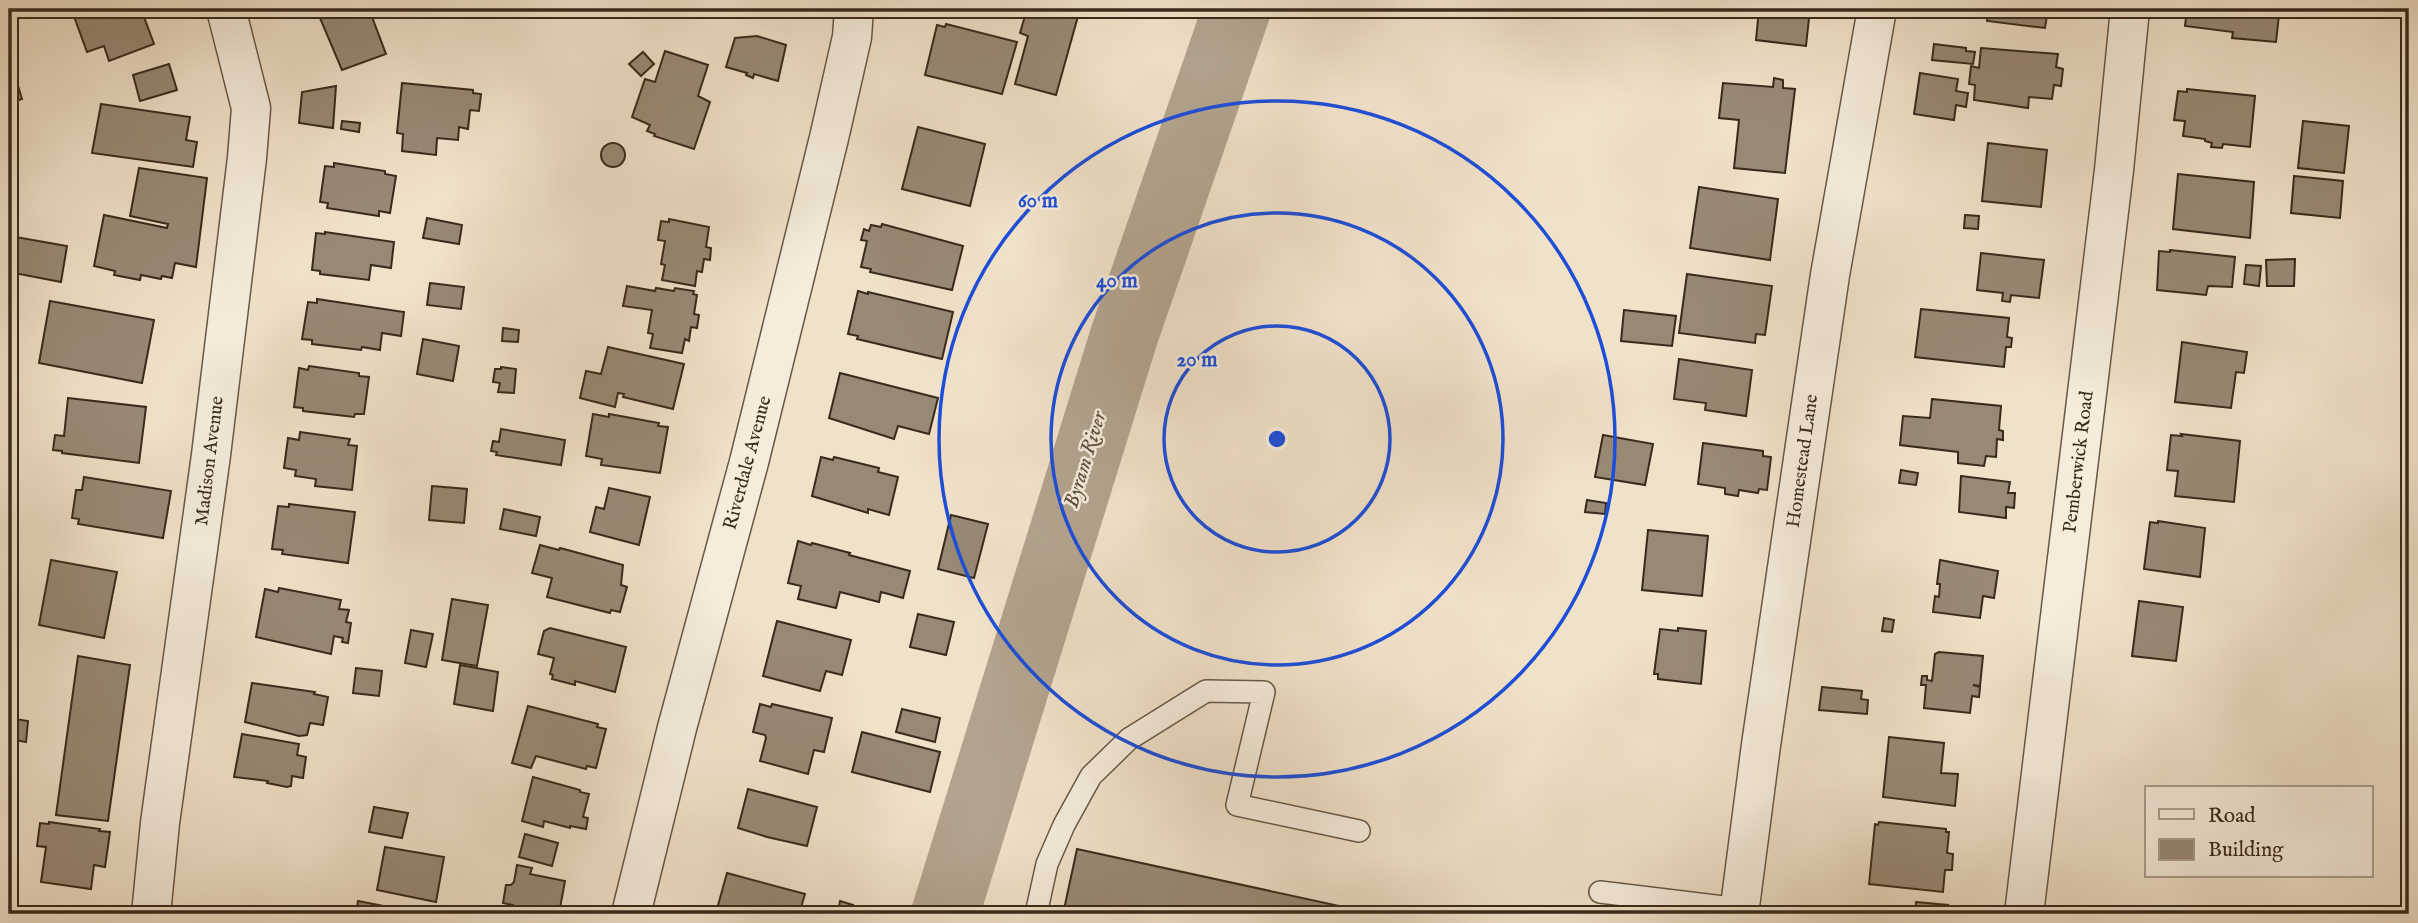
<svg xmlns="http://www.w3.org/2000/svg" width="2418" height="923" font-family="'IM FELL English',serif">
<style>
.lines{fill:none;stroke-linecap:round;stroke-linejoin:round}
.river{stroke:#b2a38e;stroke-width:68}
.building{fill:#988975;stroke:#392a1b;stroke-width:2}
.service-casing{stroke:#675846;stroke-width:24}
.minor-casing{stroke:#675846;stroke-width:41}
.service{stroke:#f5ecdc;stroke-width:21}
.minor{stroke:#f5ecdc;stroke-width:38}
.ring{fill:none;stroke:#1d4ed8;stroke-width:3.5}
.labels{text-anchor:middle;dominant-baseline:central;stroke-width:5;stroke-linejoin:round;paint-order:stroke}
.street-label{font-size:19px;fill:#392a1b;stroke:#f5ecdc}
.water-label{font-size:21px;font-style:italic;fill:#5d4e3e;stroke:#f5ecdc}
.centre{fill:#1d4ed8;stroke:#f5ecdc;stroke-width:3.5}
.ring-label{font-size:21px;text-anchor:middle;font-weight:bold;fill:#1d4ed8;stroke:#f5ecdc;stroke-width:5;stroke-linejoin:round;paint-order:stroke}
</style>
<rect width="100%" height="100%" fill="#f0e1c9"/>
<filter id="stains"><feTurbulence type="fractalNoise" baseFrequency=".00286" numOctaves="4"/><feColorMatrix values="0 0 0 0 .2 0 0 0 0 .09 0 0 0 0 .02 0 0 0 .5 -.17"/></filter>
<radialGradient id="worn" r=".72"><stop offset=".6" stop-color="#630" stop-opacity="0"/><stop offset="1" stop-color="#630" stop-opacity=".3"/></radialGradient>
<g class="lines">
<polyline class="river" points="945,914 1124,336 1237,9"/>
</g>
<g class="building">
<polygon points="80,9 141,9 154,44 109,61 104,46 87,52 72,11"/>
<polygon points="324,9 369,9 386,54 342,70 317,11"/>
<polygon points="1027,9 1080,9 1056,95 1015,84 1028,36 1020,33"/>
<polygon points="1759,9 1810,9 1806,46 1756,40"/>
<polygon points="1989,9 2048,9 2045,28 1987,21"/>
<polygon points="2187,9 2240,9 2240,11 2279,15 2276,42 2232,38 2233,32 2185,26"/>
<polygon points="946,24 1017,42 1002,94 925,75 937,25 945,27"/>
<polygon points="757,36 786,45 778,81 754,74 753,78 746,75 747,73 726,67 735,38"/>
<polygon points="1934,44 1966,48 1966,51 1975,52 1973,64 1932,60"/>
<polygon points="1981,48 2058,54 2056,67 2063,69 2061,86 2054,85 2052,99 2029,97 2028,108 1974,100 1975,85 1969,84 1971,66 1979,68"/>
<polygon points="665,51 708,65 698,96 710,102 694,149 654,136 655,134 647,131 650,125 632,117 645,79 655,82"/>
<polygon points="643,52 654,64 641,76 629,64"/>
<polygon points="169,64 177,90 140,101 133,75"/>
<polygon points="1920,73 1958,79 1956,91 1968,93 1966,107 1956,105 1954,120 1914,114"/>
<polygon points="1774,78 1783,80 1783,88 1795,89 1785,173 1734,168 1739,120 1719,118 1723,83 1773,87"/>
<polygon points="16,79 22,99 9,103 9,82"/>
<polygon points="402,83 473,90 473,93 481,94 479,111 470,110 468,129 459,127 458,140 437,138 436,155 402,151 403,134 397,133"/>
<polygon points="336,86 333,128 299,123 302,92"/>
<polygon points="2187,89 2255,96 2250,147 2223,144 2222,148 2211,147 2212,143 2205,141 2205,139 2183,136 2185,121 2174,120 2178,91 2187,92"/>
<polygon points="101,104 190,117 186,140 197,142 193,167 92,153"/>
<polygon points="342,121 360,123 359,132 341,129"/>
<polygon points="2303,121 2349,126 2344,173 2298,168"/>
<polygon points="918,127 985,144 970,206 902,189"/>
<polygon points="1988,143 2047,150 2041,207 1982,201"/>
<circle cx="613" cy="155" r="12"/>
<polygon points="334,163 385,171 385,174 396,176 390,213 379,211 379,216 327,208 328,203 320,202 325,166 334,167"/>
<polygon points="139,168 207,178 196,267 175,263 172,278 162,276 161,279 141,275 140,280 114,275 115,271 94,266 104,215 167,228 168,224 130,216"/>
<polygon points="2178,174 2254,182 2250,238 2173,229"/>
<polygon points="2294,176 2343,181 2340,218 2291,213"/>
<polygon points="1699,187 1778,199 1770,260 1690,248"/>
<polygon points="1965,215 1979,216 1978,229 1964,228"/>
<polygon points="427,218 462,225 459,244 423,238"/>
<polygon points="669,219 709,227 706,247 711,248 710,260 704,259 702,272 697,271 695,286 662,280 665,265 661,264 665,241 658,240 661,221 669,222"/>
<polygon points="882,224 963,246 952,290 870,272 871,269 861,267 867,241 861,240 864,229 869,231 871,225 881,227"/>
<polygon points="325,232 394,242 391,268 371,265 369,280 320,274 320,271 312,270 316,233 325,234"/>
<polygon points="10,236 67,246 61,282 9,272"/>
<polygon points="2170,250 2235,257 2232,287 2208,286 2206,295 2157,290 2159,251 2170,252"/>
<polygon points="1981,253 2044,260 2039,298 2011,295 2010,302 2002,301 2003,293 1977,290"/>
<polygon points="2295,259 2294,286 2267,286 2266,260"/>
<polygon points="2246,265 2261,266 2259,286 2244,284"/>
<polygon points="1687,274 1772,286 1765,335 1756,334 1755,343 1679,333"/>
<polygon points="430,283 464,287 461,309 427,305"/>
<polygon points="627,286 655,291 656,288 674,291 675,288 694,291 693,294 697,295 694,314 699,315 697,328 691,327 689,341 685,339 682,353 650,348 653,334 648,333 652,310 623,306"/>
<polygon points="858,291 868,294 868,292 953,312 942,359 857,339 858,336 848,334"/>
<polygon points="317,299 404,312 401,336 382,333 380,350 362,347 361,350 312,344 312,340 302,339 308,302 317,303"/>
<polygon points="50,301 154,320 142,383 39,363"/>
<polygon points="1921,309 2009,318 2007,337 2012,338 2011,347 2006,347 2004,367 1915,357"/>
<polygon points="1624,310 1676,316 1672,346 1621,341"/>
<polygon points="503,328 519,330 518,342 502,341"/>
<polygon points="423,339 459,346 453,381 417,374"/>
<polygon points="2182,342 2247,352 2244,373 2236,372 2231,408 2175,402"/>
<polygon points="608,347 684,364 673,409 623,397 624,394 618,393 615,407 580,398 586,371 601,374"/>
<polygon points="1679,359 1752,370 1746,416 1705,410 1706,403 1674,399"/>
<polygon points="309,366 359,373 359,376 369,377 364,414 355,414 354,417 303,411 303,408 294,407 299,368 308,370"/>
<polygon points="501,367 516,369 514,393 498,392 500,383 493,382 495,369 501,369"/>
<polygon points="840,373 938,398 929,434 898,426 894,439 829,418"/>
<polygon points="68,398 146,407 139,463 62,453 62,451 53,450 55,435 64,436"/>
<polygon points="1932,399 2001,406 1999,430 2003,431 2003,440 1997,439 1996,457 1986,456 1984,466 1958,463 1958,452 1900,445 1903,416 1930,418"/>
<polygon points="593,414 609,417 609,414 659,423 658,426 668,427 660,473 601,465 602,459 586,456"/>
<polygon points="501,429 565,440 561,465 496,455 497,452 491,451 493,441 499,442"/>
<polygon points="300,432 350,439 348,445 357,446 352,490 315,486 316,479 295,476 296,470 284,468 288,438 299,440"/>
<polygon points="2181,434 2240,441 2234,502 2175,496 2178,471 2167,470 2171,435 2182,436"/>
<polygon points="1603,435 1653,444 1645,485 1595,477"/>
<polygon points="1703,443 1763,451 1763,456 1771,457 1767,490 1759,489 1758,493 1739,490 1738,496 1725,494 1725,488 1698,484"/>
<polygon points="821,457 833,460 834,457 879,468 878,472 898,477 889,515 868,509 868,513 812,496"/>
<polygon points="1901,470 1918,473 1916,485 1899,483"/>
<polygon points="1961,476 2010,482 2008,493 2015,493 2014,508 2006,507 2006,518 1959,512"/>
<polygon points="84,477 171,491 163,538 78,524 79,519 72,518 76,490 82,490"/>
<polygon points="432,486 467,489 464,523 429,520"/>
<polygon points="609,488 650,497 639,545 590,532 596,507 604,509"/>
<polygon points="1587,500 1606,503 1605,514 1585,512"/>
<polygon points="289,504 355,512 348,563 282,554 283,550 272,549 278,506 289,507"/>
<polygon points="504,509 540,517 536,536 500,529"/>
<polygon points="951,515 988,524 974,578 938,569"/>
<polygon points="2158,521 2205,528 2200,577 2144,569 2150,522 2158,523"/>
<polygon points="1648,530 1708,536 1702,596 1642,590"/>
<polygon points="798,541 811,545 812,543 850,553 849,555 910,571 903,598 881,592 879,602 840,592 836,608 798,599 801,586 788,583"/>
<polygon points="540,545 559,550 560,548 623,565 621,585 627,587 620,612 611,610 610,613 547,597 552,578 532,573"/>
<polygon points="51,560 117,572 104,638 39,625"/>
<polygon points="1940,560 1998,571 1994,598 1983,596 1980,618 1933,612 1935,596 1939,597 1940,584 1937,584"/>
<polygon points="279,588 341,600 339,609 349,610 346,622 351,623 348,643 342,642 343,638 334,636 331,654 256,637 265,589 278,592"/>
<polygon points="452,599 488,605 477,666 442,660"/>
<polygon points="2139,601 2183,607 2176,661 2132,656"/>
<polygon points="918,614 954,622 946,655 910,647"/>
<polygon points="1884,618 1894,620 1892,632 1882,631"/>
<polygon points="777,621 851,640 842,675 826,671 820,691 763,676"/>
<polygon points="550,628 626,647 615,692 575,681 575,685 552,679 553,675 550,674 554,658 538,654 544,631"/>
<polygon points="1678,628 1706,631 1701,684 1658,679 1658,674 1654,674 1660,629 1678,631"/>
<polygon points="411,630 433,634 426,667 405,663"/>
<polygon points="1939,652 1983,656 1980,686 1973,685 1980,687 1979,697 1972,696 1970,713 1924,708 1926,685 1921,685 1922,676 1927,676 1927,680 1932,681 1935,654"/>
<polygon points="78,656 130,665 108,821 56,815"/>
<polygon points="460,665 498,672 493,711 454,704"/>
<polygon points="356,668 382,671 379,696 353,693"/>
<polygon points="252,683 315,692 314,694 328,697 323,725 310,723 307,735 299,736 245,722"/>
<polygon points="1822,687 1862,691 1861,699 1868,700 1867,714 1819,710"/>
<polygon points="760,704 771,707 772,704 832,718 824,752 814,750 808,774 760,761 766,738 765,735 753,732"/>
<polygon points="528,706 598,724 597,727 606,729 596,768 587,766 586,769 536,756 531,768 512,763"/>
<polygon points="902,709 940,718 935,742 896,732"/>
<polygon points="9,718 28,721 26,742 9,739"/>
<polygon points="862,732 940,752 930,792 852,772"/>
<polygon points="242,734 299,744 297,755 306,757 303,778 292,776 291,786 287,787 267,783 268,781 234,777"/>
<polygon points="1889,737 1944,743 1941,773 1958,774 1955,806 1883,797"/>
<polygon points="533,777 580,790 580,792 589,794 583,817 588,818 586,829 570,826 570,828 544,821 543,827 522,821"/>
<polygon points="748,789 817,807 807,846 767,837 738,828"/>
<polygon points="374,807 408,813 402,838 369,832"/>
<polygon points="49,822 100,829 99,831 110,832 105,867 94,865 91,889 41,882 46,847 37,846 40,823 49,824"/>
<polygon points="1879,822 1946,829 1946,832 1949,832 1947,853 1953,854 1952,870 1945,870 1943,892 1869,884 1875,824 1878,825"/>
<polygon points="525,834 558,843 552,866 519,857"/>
<polygon points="385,847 444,857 436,902 377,890"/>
<polygon points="1077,849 1376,914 1063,914"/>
<polygon points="517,865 532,868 530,874 565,881 560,908 566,910 565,914 511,914 513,905 503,903 506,885 511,885 514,882"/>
<polygon points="727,873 805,894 799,914 738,914 717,909"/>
<polygon points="358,901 394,908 393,914 356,914"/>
<polygon points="840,901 853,905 851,914 838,913"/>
<polygon points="1916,902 1948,905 1947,914 1915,914"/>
<polygon points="35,906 85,912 85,914 24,914 25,907 35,908"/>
</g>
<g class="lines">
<defs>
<g id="service">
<polyline points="1600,892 1740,909"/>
<polyline points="1036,914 1047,864 1064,825 1091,776 1129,739 1206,691 1264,692 1237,805 1359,831"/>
</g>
<g id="minor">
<polyline points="151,914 160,823 211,455 247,158 251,108 226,9"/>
<polyline points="631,914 677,728 749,462 829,138 852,37 854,9"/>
<polyline points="1739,914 1761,745 1830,275 1877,9"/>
<polyline points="2024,914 2114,170 2130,9"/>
</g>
</defs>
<use href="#service" class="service-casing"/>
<use href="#minor" class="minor-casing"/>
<use href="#service" class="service"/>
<use href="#minor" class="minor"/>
</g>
<g class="ring">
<circle cx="1277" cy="439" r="113"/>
<circle cx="1277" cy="439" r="226"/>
<circle cx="1277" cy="439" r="338"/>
</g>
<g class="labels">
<g class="street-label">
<text transform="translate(210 461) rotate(-83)">Madison Avenue</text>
<text transform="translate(1803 461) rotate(-82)">Homestead Lane</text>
<text transform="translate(2079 462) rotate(-83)">Pemberwick Road</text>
<text transform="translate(748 463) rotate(-75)">Riverdale Avenue</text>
</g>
<g class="water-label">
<text transform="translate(1086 460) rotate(-73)">Byram River</text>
</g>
</g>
<circle cx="1277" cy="439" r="10" class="centre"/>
<g class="ring-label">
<text x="1038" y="207">60 m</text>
<text x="1117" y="287">40 m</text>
<text x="1197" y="366">20 m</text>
</g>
<rect width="2418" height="923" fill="none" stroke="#f0e1c9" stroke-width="35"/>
<rect x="10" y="10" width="2397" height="902" fill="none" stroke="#392a1b" stroke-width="3.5"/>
<rect x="18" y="18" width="2383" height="888" fill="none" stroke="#392a1b" stroke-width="2"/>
<rect x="2145" y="786" width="228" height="91" fill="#f5ecdc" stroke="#aa9e8f" stroke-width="2"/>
<rect x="2159" y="809" width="35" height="10" fill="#f5ecdc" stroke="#aa9e8f" stroke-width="2"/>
<text x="2208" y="822" font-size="21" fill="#392a1b">Road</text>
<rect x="2159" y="839" width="35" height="21" fill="#988975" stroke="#aa9e8f" stroke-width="2"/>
<text x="2208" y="856" font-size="21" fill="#392a1b">Building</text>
<rect width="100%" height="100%" filter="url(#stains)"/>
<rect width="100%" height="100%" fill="url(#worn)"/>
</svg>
